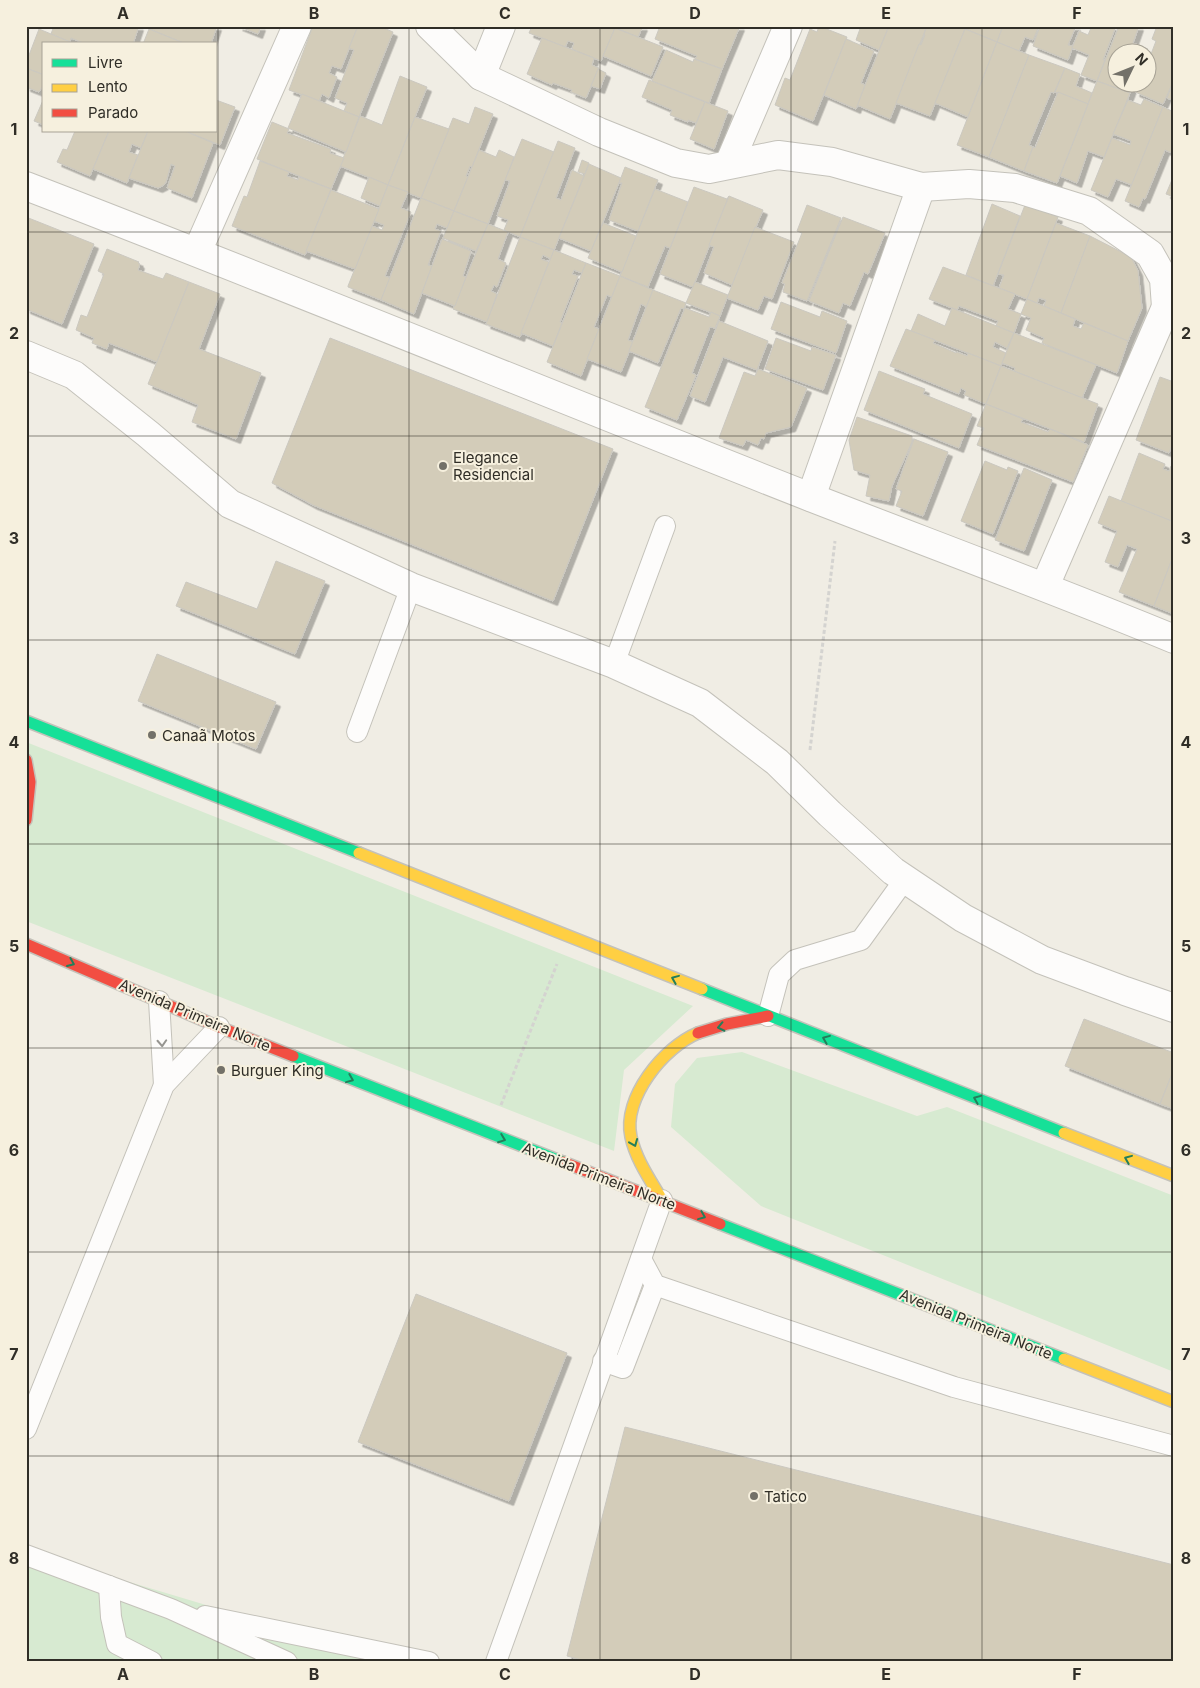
<svg xmlns="http://www.w3.org/2000/svg" width="1200" height="1688" font-family="Inter,sans-serif">
<style>
.green{fill:#d7ead1}
.building{fill:#d3ccb9;stroke:#cbc8c0;filter:url(#shadow)}
.lines{fill:none;stroke-linecap:round;stroke-linejoin:round}
.lane-casing{stroke:#c4c2ba;stroke-width:22}
.street-casing{stroke:#c4c2ba;stroke-width:30}
.fast-casing{stroke:#c4c2ba;stroke-width:14}
.slow-casing{stroke:#c4c2ba;stroke-width:14}
.jam-casing{stroke:#c4c2ba;stroke-width:14}
.path{stroke:#d4d3d0;stroke-width:3;stroke-dasharray:4 2.5;stroke-linecap:butt}
.lane{stroke:#fdfcfb;stroke-width:20}
.street{stroke:#fdfcfb;stroke-width:28}
.fast{stroke:#16e098;stroke-width:11}
.slow{stroke:#ffcf43;stroke-width:11}
.jam{stroke:#f24e42;stroke-width:11}
.oneway{stroke:#247e5a}
.oneway2{stroke:#969591}
.grid{fill:none;stroke:#302e27;stroke-width:1;stroke-opacity:0.55}
.poi-dot{fill:#737169;stroke:#f6f0de;stroke-width:2}
.labels{text-anchor:middle;dominant-baseline:central;stroke-width:4;stroke-linejoin:round;paint-order:stroke}
.poi-label{font-size:15px;fill:#302e27;stroke:#f6f0de;text-anchor:start}
.street-label{font-size:15px;fill:#302e27;stroke:#f6f0de}
.neatline{fill:none;stroke:#302e27;stroke-width:2}
.grid-label{font-size:16px;text-anchor:middle;font-weight:bold;fill:#302e27}
</style>
<defs>
<filter id="shadow"><feDropShadow dx="4.5" dy="4.5" stdDeviation="0" flood-color="#0004"/></filter>
</defs>
<rect width="100%" height="100%" fill="#f0ede4"/>
<g class="green">
<polygon points="26,742 693,1006 624,1070 614,1151 26,921"/>
<polygon points="742,1052 917,1116 947,1107 1174,1196 1174,1372 761,1206 671,1127 675,1084 697,1058"/>
<polygon points="26,1551 396,1662 26,1662"/>
</g>
<g class="building">
<polygon points="54,26 139,26 133,44 86,44 71,38 70,42 51,34"/>
<polygon points="150,26 217,26 211,44 186,44 149,29"/>
<polygon points="238,26 261,26 258,34"/>
<polygon points="313,26 358,26 341,69 332,66 329,73 337,77 329,98 322,94 319,101 289,90"/>
<polygon points="358,26 379,26 393,32 359,117 344,111 347,103 335,98 354,50 349,48"/>
<polygon points="532,26 611,26 615,28 601,61 572,49 574,43 568,41 565,47 529,33"/>
<polygon points="611,26 643,26 638,37"/>
<polygon points="660,26 740,26 722,69 695,59 697,56 655,39"/>
<polygon points="819,26 847,37 813,121 775,105 785,78 790,80 810,29 817,32"/>
<polygon points="861,26 889,26 879,50 856,40"/>
<polygon points="889,26 927,26 890,119 857,105"/>
<polygon points="927,26 958,26 965,29 930,116 896,103 919,44 921,45 925,35 924,34"/>
<polygon points="966,26 1003,26 997,42 965,29"/>
<polygon points="1003,26 1039,26 1033,40 1025,37 1019,51 997,42"/>
<polygon points="1040,26 1076,26 1068,45 1073,46 1068,60 1033,46"/>
<polygon points="1087,26 1116,26 1103,60 1105,60 1097,81 1081,75 1089,55 1072,48 1079,31 1088,35 1091,28"/>
<polygon points="1119,26 1139,26 1133,43 1148,49 1146,52 1118,52 1118,82 1134,82 1130,93 1097,81"/>
<polygon points="1157,26 1174,26 1174,80 1163,104 1135,92 1139,82 1148,82 1148,62 1156,41 1152,39"/>
<polygon points="615,28 663,47 651,76 603,56"/>
<polygon points="39,29 75,44 44,44 44,75 26,68 26,63"/>
<polygon points="149,29 186,44 143,44"/>
<polygon points="965,29 997,42 968,117 935,103"/>
<polygon points="542,38 594,58 592,65 599,68 586,98 571,92 572,90 553,83 552,85 527,74"/>
<polygon points="846,39 874,51 861,83 865,85 856,109 824,95"/>
<polygon points="997,42 1029,55 989,157 957,145"/>
<polygon points="666,50 693,62 694,59 722,69 709,103 652,81"/>
<polygon points="1029,55 1065,68 1054,93 1051,92 1043,111 1029,145 1033,147 1024,171 989,157"/>
<polygon points="26,68 44,75 44,84 39,92 26,87"/>
<polygon points="1065,68 1080,74 1076,86 1092,93 1088,104 1055,92"/>
<polygon points="598,69 606,73 600,89 591,86"/>
<polygon points="400,76 427,87 388,185 340,166 360,116 382,125"/>
<polygon points="649,80 705,102 696,123 688,120 688,122 670,115 672,110 642,97"/>
<polygon points="1174,80 1174,101 1167,98"/>
<polygon points="1097,81 1130,93 1104,157 1088,151 1077,183 1060,176"/>
<polygon points="1058,92 1088,104 1057,183 1024,171 1033,147 1035,148"/>
<polygon points="302,94 359,117 346,152 288,128"/>
<polygon points="44,98 44,125 34,121"/>
<polygon points="1144,99 1163,107 1132,185 1116,179 1108,197 1091,190 1112,138 1130,145 1131,141 1113,134 1128,100 1141,105"/>
<polygon points="216,100 235,107 220,145 185,131 216,131"/>
<polygon points="705,102 728,111 714,149 690,139"/>
<polygon points="475,107 493,114 472,167 470,166 466,176 468,177 454,211 421,198 453,118 469,124"/>
<polygon points="1163,107 1174,112 1174,154 1165,150 1145,199 1143,198 1139,207 1125,201"/>
<polygon points="415,117 449,129 421,198 388,185"/>
<polygon points="272,122 289,129 287,133 331,149 330,153 344,158 331,189 257,159"/>
<polygon points="75,131 109,131 90,176 57,162 63,149 67,150"/>
<polygon points="109,131 148,131 141,148 132,144 129,152 138,155 127,183 93,169"/>
<polygon points="148,131 185,131 213,143 192,198 167,188 175,166 171,164 166,182 164,185 158,188 129,178"/>
<polygon points="522,139 554,152 520,237 504,230 508,220 497,216 510,181 505,180"/>
<polygon points="558,141 575,148 556,198 561,200 572,170 584,176 554,250 520,237"/>
<polygon points="479,150 496,157 499,150 514,157 488,224 454,211"/>
<polygon points="582,160 589,163 585,174 578,172"/>
<polygon points="260,161 289,172 287,176 298,180 299,177 331,189 305,255 232,226 244,196 247,197"/>
<polygon points="589,164 621,178 591,251 559,238"/>
<polygon points="625,167 658,180 638,231 609,220 622,183 619,183"/>
<polygon points="1174,175 1174,197 1166,194"/>
<polygon points="369,177 388,185 380,206 361,198"/>
<polygon points="388,185 408,192 401,208 411,212 385,276 390,278 381,300 348,287 348,286 372,226 382,230 384,225 374,221"/>
<polygon points="694,187 727,199 729,196 693,287 660,274"/>
<polygon points="655,189 688,202 670,248 665,246 648,287 620,276"/>
<polygon points="331,190 379,209 355,269 306,251"/>
<polygon points="729,196 763,210 732,285 704,273 714,247 709,245"/>
<polygon points="421,198 454,211 447,228 437,224 435,229 441,231 428,265 432,266 414,314 381,300"/>
<polygon points="992,204 1020,216 993,286 966,275"/>
<polygon points="807,205 841,218 807,301 783,292 785,284 782,283 802,233 797,231"/>
<polygon points="1025,205 1058,217 1027,299 999,288 1004,275 998,274"/>
<polygon points="454,211 488,224 476,251 443,238"/>
<polygon points="26,217 94,244 62,324 26,309"/>
<polygon points="843,217 885,233 868,274 864,272 850,306 843,303 839,313 809,301"/>
<polygon points="603,223 636,236 622,272 588,258"/>
<polygon points="1056,223 1090,236 1061,313 1044,306 1046,300 1039,298 1037,303 1027,299"/>
<polygon points="488,224 508,232 498,259 506,263 497,287 494,285 491,291 497,294 487,322 453,309"/>
<polygon points="755,227 794,242 772,299 764,296 758,310 727,298"/>
<polygon points="1090,236 1131,257 1138,271 1142,308 1128,341 1061,313"/>
<polygon points="520,237 554,250 551,259 543,255 541,259 549,262 520,337 486,324"/>
<polygon points="442,239 471,251 463,276 466,277 455,306 422,293"/>
<polygon points="107,249 139,262 138,263 140,264 138,270 163,279 166,273 189,282 157,362 109,343 107,349 92,343 94,338 76,330 81,315 87,317 104,274 98,271"/>
<polygon points="554,250 586,263 582,273 574,270 572,274 578,276 560,322 562,323 553,346 521,333"/>
<polygon points="586,263 620,276 612,297 607,295 594,327 599,329 581,376 547,362"/>
<polygon points="943,267 1015,294 1008,309 1021,314 1014,333 996,326 998,321 959,306 957,310 929,299"/>
<polygon points="620,276 653,290 647,307 641,304 628,340 633,342 621,372 587,359"/>
<polygon points="189,282 220,294 199,349 261,373 236,439 192,422 198,405 148,384"/>
<polygon points="695,282 728,295 720,316 686,303"/>
<polygon points="653,290 686,303 684,309 681,308 658,363 629,351"/>
<polygon points="1027,299 1075,319 1073,326 1081,329 1084,323 1128,341 1117,373 1042,343 1044,338 1026,330 1031,318 1021,314"/>
<polygon points="781,302 820,317 822,311 847,321 836,353 771,329"/>
<polygon points="685,308 709,317 711,312 720,316 715,328 710,327 692,373 696,375 677,420 645,407"/>
<polygon points="952,308 1014,333 1007,348 995,342 993,347 1006,353 1001,366 911,331 918,314 945,326"/>
<polygon points="719,321 768,341 757,370 723,357 705,402 690,396"/>
<polygon points="906,329 935,340 933,343 956,353 957,352 967,356 968,353 1001,366 986,404 964,395 966,391 961,388 959,394 890,366"/>
<polygon points="1014,333 1096,365 1082,398 1014,371 1015,368 1002,363"/>
<polygon points="330,338 613,449 553,601 313,505 272,483"/>
<polygon points="776,338 811,351 812,347 836,355 823,390 765,369"/>
<polygon points="1001,366 1098,404 1084,442 986,404"/>
<polygon points="758,369 807,388 791,427 766,433 764,439 761,438 758,445 746,440 743,446 719,438 744,372 755,376"/>
<polygon points="879,371 925,389 923,394 972,414 959,448 864,410"/>
<polygon points="1160,377 1174,382 1174,440 1169,453 1136,440"/>
<polygon points="986,404 1023,419 1021,422 1048,432 1050,429 1088,445 1073,482 977,445 984,428 977,426"/>
<polygon points="857,417 912,436 912,442 892,486 889,501 866,496 870,475 854,470 849,440"/>
<polygon points="914,439 948,452 923,516 896,506 902,491 896,489"/>
<polygon points="1139,453 1165,464 1163,469 1169,471 1171,466 1174,468 1174,522 1121,501"/>
<polygon points="985,461 1007,470 1008,467 1018,471 993,534 961,521"/>
<polygon points="1024,468 1052,480 1024,551 995,540"/>
<polygon points="1109,496 1174,522 1174,554 1154,606 1119,592 1137,549 1127,545 1118,567 1105,562 1117,531 1098,523"/>
<polygon points="1174,554 1174,614 1154,606"/>
<polygon points="276,561 325,581 295,654 176,606 186,582 257,609"/>
<polygon points="157,654 276,702 256,749 138,701"/>
<polygon points="1084,1019 1174,1053 1174,1069 1160,1104 1065,1066"/>
<polygon points="1174,1069 1174,1109 1160,1104"/>
<polygon points="416,1294 567,1353 509,1501 358,1442"/>
<polygon points="625,1427 1174,1565 1174,1655 1168,1662 589,1662 567,1656"/>
</g>
<g class="lines">
<defs>
<g id="lane">
<polyline points="614,664 665,526"/>
<polyline points="357,732 411,587"/>
<polyline points="159,1001 164,1085"/>
<polyline points="768,1016 779,975 795,960 861,940 905,879"/>
<polyline points="641,1259 655,1285 954,1387 1174,1446"/>
<polyline points="603,1361 623,1368 655,1285"/>
<polyline points="26,1429 164,1085 219,1027"/>
<polyline points="26,1555 171,1609 287,1662"/>
<polyline points="109,1586 111,1617 117,1644 152,1662"/>
<polyline points="205,1616 429,1662"/>
<polyline points="496,1662 662,1200"/>
</g>
<g id="street">
<polyline points="430,26 481,76 599,132 676,163 709,169 778,155 832,162 921,187 969,184 1015,188 1089,211 1150,254 1164,279 1166,307 1174,311"/>
<polyline points="481,76 501,26"/>
<polyline points="729,164 788,26"/>
<path d="M26,186C289,287 548,394 810,497C931,544 1053,589 1174,639"/>
<polyline points="197,252 297,26"/>
<polyline points="26,355 74,375 148,434 230,504 411,587 614,664 700,703 777,762 830,814 893,871 963,918 1042,960 1125,991 1174,1008"/>
<polyline points="811,497 921,187"/>
<polyline points="1045,586 1166,307"/>
</g>
<g id="fast">
<polyline points="26,721 359,853"/>
<polyline points="702,989 1064,1133"/>
<polyline points="293,1056 563,1162"/>
<polyline points="720,1224 1064,1359"/>
</g>
<g id="slow">
<polyline points="359,853 702,989"/>
<polyline points="1064,1133 1174,1176"/>
<path d="M662,1200C651,1181 636,1160 631,1137C622,1098 664,1047 698,1033"/>
<polyline points="1064,1359 1174,1402"/>
</g>
<g id="jam">
<polyline points="26,760 30,782 26,820"/>
<polyline points="26,944 219,1027 293,1056"/>
<polyline points="698,1033 727,1024 768,1016"/>
<polyline points="563,1162 720,1224"/>
</g>
</defs>
<use href="#lane" class="lane-casing"/>
<use href="#street" class="street-casing"/>
<use href="#fast" class="fast-casing"/>
<use href="#slow" class="slow-casing"/>
<use href="#jam" class="jam-casing"/>
<g class="path">
<polyline points="810,750 835,541"/>
<polyline points="501,1105 557,964"/>
</g>
<use href="#lane" class="lane"/>
<use href="#street" class="street"/>
<use href="#fast" class="fast"/>
<use href="#slow" class="slow"/>
<use href="#jam" class="jam"/>
</g>
<defs><path id="oneway-chevron" d="M-2-3.5L2.5 0L-2 3.5" fill="none" stroke-width="1.6" stroke-linecap="round" stroke-linejoin="round" transform="scale(1.25)"/></defs>
<g class="oneway">
<use href="#oneway-chevron" transform="translate(71 963) rotate(23)"/>
<use href="#oneway-chevron" transform="translate(675 979) rotate(-158)"/>
<use href="#oneway-chevron" transform="translate(721 1027) rotate(168)"/>
<use href="#oneway-chevron" transform="translate(826 1039) rotate(-158)"/>
<use href="#oneway-chevron" transform="translate(350 1079) rotate(22)"/>
<use href="#oneway-chevron" transform="translate(977 1099) rotate(-158)"/>
<use href="#oneway-chevron" transform="translate(502 1139) rotate(21)"/>
<use href="#oneway-chevron" transform="translate(634 1143) rotate(68)"/>
<use href="#oneway-chevron" transform="translate(1128 1159) rotate(-158)"/>
<use href="#oneway-chevron" transform="translate(702 1216) rotate(22)"/>
</g>
<use class="oneway2" href="#oneway-chevron" transform="translate(162 1043) rotate(87)"/>
<path class="grid" d="M218,26V1662M409,26V1662M600,26V1662M791,26V1662M982,26V1662M26,232H1174M26,436H1174M26,640H1174M26,844H1174M26,1048H1174M26,1252H1174M26,1456H1174"/>
<g class="poi-dot">
<circle cx="443" cy="466" r="5"/>
<circle cx="152" cy="735" r="5"/>
<circle cx="221" cy="1070" r="5"/>
<circle cx="754" cy="1496" r="5"/>
</g>
<g class="labels">
<g class="poi-label">
<text x="453" y="457">Elegance<tspan x="453" dy="17">Residencial</tspan></text>
<text x="162" y="735">Canaã Motos</text>
<text x="231" y="1070">Burguer King</text>
<text x="764" y="1496">Tatico</text>
</g>
<g class="street-label">
<text transform="translate(195 1015) rotate(23)">Avenida Primeira Norte</text>
<text transform="translate(599 1176) rotate(21)">Avenida Primeira Norte</text>
<text transform="translate(976 1324) rotate(22)">Avenida Primeira Norte</text>
</g>
</g>
<rect width="1200" height="1688" fill="none" stroke="#f6f0de" stroke-width="55"/>
<rect x="42" y="42" width="175" height="90" fill="#f6f0de" stroke="#a7a295"/>
<rect x="52" y="59" width="25" height="8" fill="#16e098" stroke="#a7a295"/>
<text x="88" y="68" font-size="15" fill="#302e27">Livre</text>
<rect x="52" y="84" width="25" height="8" fill="#ffcf43" stroke="#a7a295"/>
<text x="88" y="92" font-size="15" fill="#302e27">Lento</text>
<rect x="52" y="109" width="25" height="8" fill="#f24e42" stroke="#a7a295"/>
<text x="88" y="118" font-size="15" fill="#302e27">Parado</text>
<g transform="translate(1132 68) rotate(47)"><circle r="24" fill="#f6f0de" stroke="#a7a295"/>
<path d="M0-4L9 19L0 12L-9 19Z" fill="#737169"/>
<text y="-8" font-size="14" font-weight="bold" text-anchor="middle" fill="#302e27">N</text>
</g>
<rect x="28" y="28" width="1144" height="1632" class="neatline"/>
<g class="grid-label">
<text x="123" y="19">A</text>
<text x="314" y="19">B</text>
<text x="505" y="19">C</text>
<text x="695" y="19">D</text>
<text x="886" y="19">E</text>
<text x="1077" y="19">F</text>
<text x="14" y="135">1</text>
<text x="1186" y="135">1</text>
<text x="14" y="339">2</text>
<text x="1186" y="339">2</text>
<text x="14" y="544">3</text>
<text x="1186" y="544">3</text>
<text x="14" y="748">4</text>
<text x="1186" y="748">4</text>
<text x="14" y="952">5</text>
<text x="1186" y="952">5</text>
<text x="14" y="1156">6</text>
<text x="1186" y="1156">6</text>
<text x="14" y="1360">7</text>
<text x="1186" y="1360">7</text>
<text x="14" y="1564">8</text>
<text x="1186" y="1564">8</text>
<text x="123" y="1680">A</text>
<text x="314" y="1680">B</text>
<text x="505" y="1680">C</text>
<text x="695" y="1680">D</text>
<text x="886" y="1680">E</text>
<text x="1077" y="1680">F</text>
</g>
</svg>
